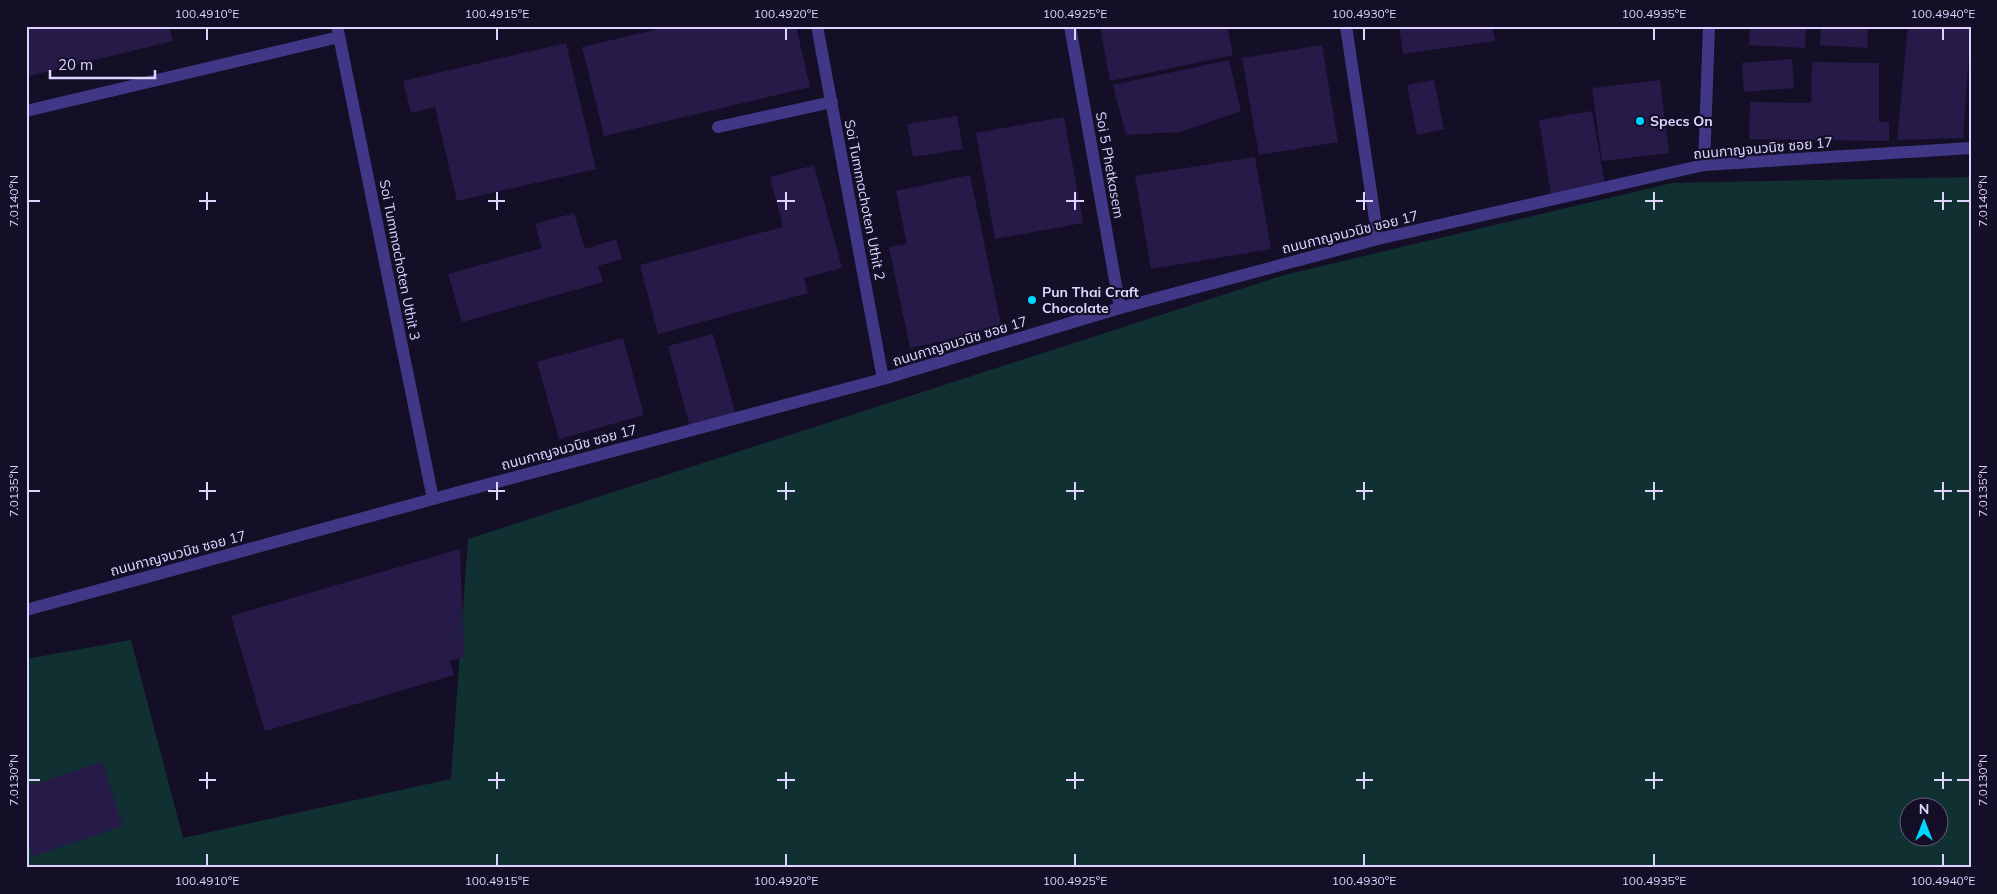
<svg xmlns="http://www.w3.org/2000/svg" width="1997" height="894" font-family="Mulish,'Noto Sans Thai',sans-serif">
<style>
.green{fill:#113031;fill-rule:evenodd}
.building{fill:#261a49}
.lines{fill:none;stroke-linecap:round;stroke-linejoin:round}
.minor{stroke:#403887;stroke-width:12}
.ticks{fill:none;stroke:#dcd4ff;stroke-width:2}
.poi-dot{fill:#00d5ff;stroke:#140f27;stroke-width:2}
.labels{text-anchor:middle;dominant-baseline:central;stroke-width:4.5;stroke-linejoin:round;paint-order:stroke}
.poi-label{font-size:14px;font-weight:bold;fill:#dcd4ff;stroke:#140f27;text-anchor:start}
.street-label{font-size:14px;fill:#dcd4ff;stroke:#140f27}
.neatline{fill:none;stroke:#dcd4ff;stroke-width:2}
.ticks-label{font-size:12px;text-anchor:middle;fill:#dcd4ff}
</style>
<rect width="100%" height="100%" fill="#140f27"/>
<path class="green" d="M1971,177V868H26V659L131,640L183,838L451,779L468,539L1284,275L1672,183ZM1910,806H1940V836H1910Z"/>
<g class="building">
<polygon points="26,26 169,26 173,41 29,76 26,65"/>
<polygon points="671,26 796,26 810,87 604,136 582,47"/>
<polygon points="1100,26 1227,26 1233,55 1110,81"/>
<polygon points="1399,26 1492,26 1495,41 1403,54"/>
<polygon points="1750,26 1806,26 1805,48 1749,45"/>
<polygon points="1821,26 1868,26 1867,48 1820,45"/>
<polygon points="1908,26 1971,26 1963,138 1897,140"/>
<polygon points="566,43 596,169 457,201 435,107 411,113 403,81"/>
<polygon points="1322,45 1338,142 1259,155 1242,58"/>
<polygon points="1792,59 1794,88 1744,92 1742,63"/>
<polygon points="1229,60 1241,111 1180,132 1126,135 1113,85"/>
<polygon points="1812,62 1879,63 1879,122 1889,122 1889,141 1749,139 1750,102 1811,103"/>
<polygon points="1434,80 1444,129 1417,135 1407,85"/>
<polygon points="1660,80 1669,153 1602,161 1592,88"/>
<polygon points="1592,111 1605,185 1551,194 1539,120"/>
<polygon points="957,116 963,149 913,157 907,124"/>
<polygon points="1064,117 1083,223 995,239 976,133"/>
<polygon points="1255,157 1271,249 1151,269 1135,176"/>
<polygon points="814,165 842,268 804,278 808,293 658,334 640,265 783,227 770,177"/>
<polygon points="970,175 1002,329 910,348 889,247 907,244 896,191"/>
<polygon points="574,213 585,249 616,239 622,259 598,266 603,282 462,322 448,274 542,248 535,224"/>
<polygon points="713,334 736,415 690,427 668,346"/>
<polygon points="623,338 644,415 559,439 537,362"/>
<polygon points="460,549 464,657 450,661 454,675 265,731 231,616"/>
<polygon points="102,762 123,826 33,856 26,837 26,787"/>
</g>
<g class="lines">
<g class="minor">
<polyline points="337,26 433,499"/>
<polyline points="817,26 883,379"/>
<polyline points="1070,26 1120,308"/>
<polyline points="1346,26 1378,239"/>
<polyline points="26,111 339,37"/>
<polyline points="718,127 832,102"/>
<polyline points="1704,165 1709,26"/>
<polyline points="26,610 433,499 883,379 1120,308 1378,239 1704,165 1971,148"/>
</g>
</g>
<path class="ticks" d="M207,28V40M497,28V40M786,28V40M1075,28V40M1364,28V40M1654,28V40M1943,28V40M207,192V210M497,192V210M786,192V210M1075,192V210M1364,192V210M1654,192V210M1943,192V210M28,201H40M199,201H216M488,201H505M777,201H795M1066,201H1084M1356,201H1373M1645,201H1663M1934,201H1952M1957,201H1970M207,482V500M497,482V500M786,482V500M1075,482V500M1364,482V500M1654,482V500M1943,482V500M28,491H40M199,491H216M488,491H505M777,491H795M1066,491H1084M1356,491H1373M1645,491H1663M1934,491H1952M1957,491H1970M207,772V789M497,772V789M786,772V789M1075,772V789M1364,772V789M1654,772V789M1943,772V789M28,780H40M199,780H216M488,780H505M777,780H795M1066,780H1084M1356,780H1373M1645,780H1663M1934,780H1952M1957,780H1970M207,854V866M497,854V866M786,854V866M1075,854V866M1364,854V866M1654,854V866M1943,854V866"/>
<g class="poi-dot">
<circle cx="1640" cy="121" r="5"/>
<circle cx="1032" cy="300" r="5"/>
</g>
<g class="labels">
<g class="poi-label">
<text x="1650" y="121">Specs On</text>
<text x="1042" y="292">Pun Thai Craft<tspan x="1042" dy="16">Chocolate</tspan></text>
</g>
<g class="street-label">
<text transform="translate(1763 148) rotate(-5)">ถนนกาญจนวนิช ซอย 17</text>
<text transform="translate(1110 165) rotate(80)">Soi 5 Phetkasem</text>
<text transform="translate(865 200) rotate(79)">Soi Tummachoten Uthit 2</text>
<text transform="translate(1350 232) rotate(-14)">ถนนกาญจนวนิช ซอย 17</text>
<text transform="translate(400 260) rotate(79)">Soi Tummachoten Uthit 3</text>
<text transform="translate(960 341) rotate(-17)">ถนนกาญจนวนิช ซอย 17</text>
<text transform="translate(569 447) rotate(-15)">ถนนกาญจนวนิช ซอย 17</text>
<text transform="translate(178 553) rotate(-15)">ถนนกาญจนวนิช ซอย 17</text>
</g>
</g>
<rect width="1997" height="894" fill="none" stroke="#140f27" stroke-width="55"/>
<g transform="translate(1924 822)"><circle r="24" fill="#140f27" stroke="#645e7d"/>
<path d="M0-4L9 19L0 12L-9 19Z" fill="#00d5ff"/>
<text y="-8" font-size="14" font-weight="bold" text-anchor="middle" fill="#dcd4ff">N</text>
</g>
<path d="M50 70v8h105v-8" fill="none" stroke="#dcd4ff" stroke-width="2.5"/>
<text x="58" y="70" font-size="15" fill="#dcd4ff" stroke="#140f27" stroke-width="4" paint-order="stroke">20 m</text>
<rect x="28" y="28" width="1942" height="838" class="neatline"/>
<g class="ticks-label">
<text x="207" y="18">100.4910°E</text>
<text x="497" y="18">100.4915°E</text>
<text x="786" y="18">100.4920°E</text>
<text x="1075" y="18">100.4925°E</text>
<text x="1364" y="18">100.4930°E</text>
<text x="1654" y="18">100.4935°E</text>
<text x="1943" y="18">100.4940°E</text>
<text transform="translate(14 201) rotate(-90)" y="4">7.0140°N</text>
<text transform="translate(1983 201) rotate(-90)" y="4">7.0140°N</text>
<text transform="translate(14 491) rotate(-90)" y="4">7.0135°N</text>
<text transform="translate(1983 491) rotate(-90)" y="4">7.0135°N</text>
<text transform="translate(14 780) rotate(-90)" y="4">7.0130°N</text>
<text transform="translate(1983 780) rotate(-90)" y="4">7.0130°N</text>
<text x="207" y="885">100.4910°E</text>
<text x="497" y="885">100.4915°E</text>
<text x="786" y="885">100.4920°E</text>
<text x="1075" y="885">100.4925°E</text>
<text x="1364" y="885">100.4930°E</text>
<text x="1654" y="885">100.4935°E</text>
<text x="1943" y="885">100.4940°E</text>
</g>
</svg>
